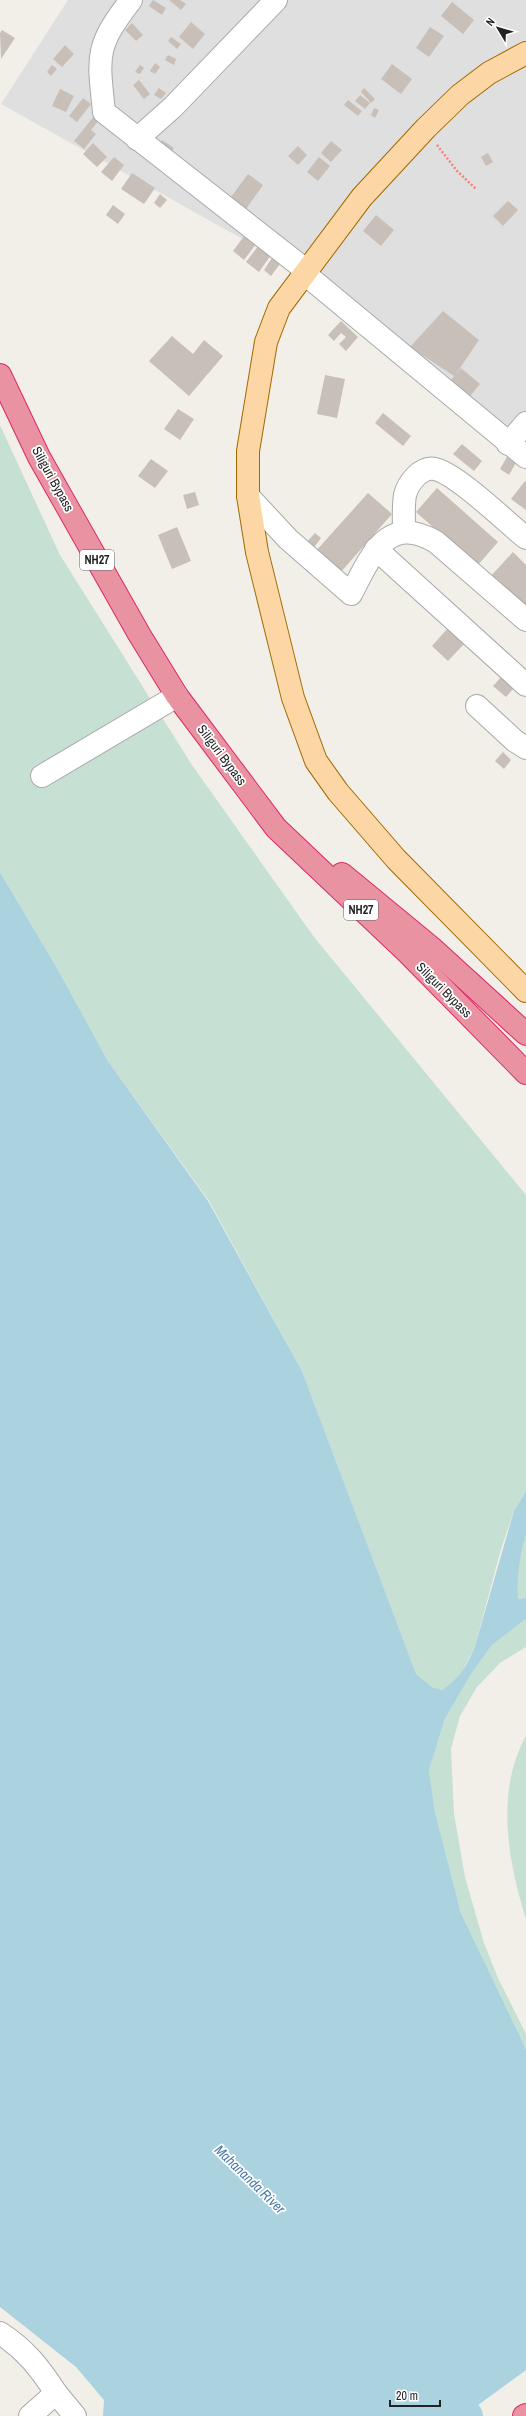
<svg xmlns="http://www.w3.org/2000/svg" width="526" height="2416" font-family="'Archivo Narrow',sans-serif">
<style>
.residential{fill:#e0dfdf}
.wetland{fill:#c6e0d4}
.water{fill:#aad3df}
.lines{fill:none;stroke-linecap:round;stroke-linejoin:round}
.river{stroke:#aad3df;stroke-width:30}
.building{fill:#c7bfb8}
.minor-casing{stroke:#a9a9a9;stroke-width:24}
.major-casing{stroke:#a06b00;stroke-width:24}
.highway-casing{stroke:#dc2a67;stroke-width:24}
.path{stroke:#fa8072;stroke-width:2.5;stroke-dasharray:2 2;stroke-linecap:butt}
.minor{stroke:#fff;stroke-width:22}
.major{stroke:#fcd6a4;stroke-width:22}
.highway{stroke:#e892a2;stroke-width:22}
.labels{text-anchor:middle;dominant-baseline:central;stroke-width:3.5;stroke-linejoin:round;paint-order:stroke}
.shield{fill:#fff;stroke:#646464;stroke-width:1}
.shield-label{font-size:12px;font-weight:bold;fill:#222}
.street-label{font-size:13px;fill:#222;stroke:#fff}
.water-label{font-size:14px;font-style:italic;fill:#4a7aab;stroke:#fff}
</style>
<rect width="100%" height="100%" fill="#f2efe9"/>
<polygon class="residential" points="68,0 526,0 526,442 489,423 305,274 1,104"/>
<g class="wetland">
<polygon points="0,425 60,555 192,765 314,937 526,1195 526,1491 514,1511 501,1549 475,1646 458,1680 442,1690 432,1687 416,1675 302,1371 209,1201 108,1061 57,968 0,872"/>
<path d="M526,1534V1598L518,1599C517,1577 516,1554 526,1534Z"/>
<polygon points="526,1619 526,1647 500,1663 477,1687 460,1716 451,1749 454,1814 465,1877 484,1943 498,1978 526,2034 526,2049 461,1913 435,1812 429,1770 445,1719 471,1674 492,1645"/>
<path d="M526,1736V1919C508,1862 495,1791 526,1736Z"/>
</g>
<path class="water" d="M0,872L57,968L108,1061L208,1201L302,1371L416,1674L432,1687L442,1690C461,1677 466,1667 475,1646L514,1511L526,1491C526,1504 526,1522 526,1535C519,1557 517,1576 518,1599L526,1598V1619L492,1645L471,1674L445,1719L429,1770L435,1812L461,1913L526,2049V2370L463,2416H103L104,2400L76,2367L0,2307Z"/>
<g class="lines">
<polyline class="river" points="441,2380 468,2416"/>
</g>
<g class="building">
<polygon points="153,0 166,8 162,15 149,6"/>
<polygon points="169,0 180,0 186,4 181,10"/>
<polygon points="452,2 474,20 463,34 441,16"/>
<polygon points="191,22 205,34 193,49 179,37"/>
<polygon points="132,23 143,35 136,41 125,30"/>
<polygon points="430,27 444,36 429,57 416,48"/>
<polygon points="2,30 15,38 1,59 0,33"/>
<polygon points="171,37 181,44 177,49 168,41"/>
<polygon points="65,45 74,54 62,67 53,59"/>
<polygon points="168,55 176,59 174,65 165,60"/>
<polygon points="155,63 160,67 155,74 150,71"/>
<polygon points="392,64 412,79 401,94 381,79"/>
<polygon points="52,65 57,69 51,76 47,72"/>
<polygon points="140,65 144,68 140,74 135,72"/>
<polygon points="139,80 150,94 144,99 133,85"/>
<polygon points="159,88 166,93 161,99 154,95"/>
<polygon points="364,88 375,99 371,103 361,92"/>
<polygon points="60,89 74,96 66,112 52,106"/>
<polygon points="360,95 370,103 365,109 355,101"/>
<polygon points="83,98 91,104 77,122 69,116"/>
<polygon points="348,100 362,111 358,116 344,105"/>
<polygon points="374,108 379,110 375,118 371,115"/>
<polygon points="94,116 99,120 91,130 96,134 84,149 74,141"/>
<polygon points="162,140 174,148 170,154 158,146"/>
<polygon points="331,141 342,150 331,162 321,153"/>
<polygon points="93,143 107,157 97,167 83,154"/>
<polygon points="298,146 307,155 298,165 288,156"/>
<polygon points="488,153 493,162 486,166 481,157"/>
<polygon points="114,157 124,165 112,181 101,172"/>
<polygon points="319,157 330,166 318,181 307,172"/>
<polygon points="132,173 155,188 144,204 121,189"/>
<polygon points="248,174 263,185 246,209 231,197"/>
<polygon points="160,194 167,200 160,208 154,203"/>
<polygon points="508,201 518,210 503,226 493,216"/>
<polygon points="113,205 125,214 118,224 106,215"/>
<polygon points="376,215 394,230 381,246 363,231"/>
<polygon points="245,235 256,244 244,260 233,251"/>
<polygon points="259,245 271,255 259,272 246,262"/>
<polygon points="272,258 280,264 271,276 264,270"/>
<polygon points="443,311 479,340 456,374 461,368 480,384 467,400 448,384 454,376 410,347"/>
<polygon points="341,321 358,337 346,351 339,344 346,337 341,333 334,341 328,335"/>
<polygon points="172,336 193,354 204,340 223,356 189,396 149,361"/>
<polygon points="325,375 345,379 337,418 317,414"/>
<polygon points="178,409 194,419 180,440 164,429"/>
<polygon points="383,413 411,436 403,446 375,423"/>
<polygon points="462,444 482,461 474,471 453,454"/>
<polygon points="508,455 517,461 509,475 500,469"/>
<polygon points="151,459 168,471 155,488 138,476"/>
<polygon points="525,481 526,482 526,510 511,499"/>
<polygon points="437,488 498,542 477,566 416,512"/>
<polygon points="195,492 199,505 187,509 183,495"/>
<polygon points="368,493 392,514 340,573 315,552"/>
<polygon points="177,527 191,561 172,569 158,535"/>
<polygon points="315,533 321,538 312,550 305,544"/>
<polygon points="513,552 526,565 526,612 489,578"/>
<polygon points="448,628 465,643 448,661 432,646"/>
<polygon points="501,677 513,689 506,697 493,686"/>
<polygon points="503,752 511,760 504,769 495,761"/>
</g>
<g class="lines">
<defs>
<g id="minor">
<path d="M131,0C95,47 98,55 104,112L307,271"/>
<polyline points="137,139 173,107 276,0"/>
<polyline points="305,274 526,457"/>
<polyline points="508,444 526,423"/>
<path d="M248,496L288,539L351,594C371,556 387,513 436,542L526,620"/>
<path d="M404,532C404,520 403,507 405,495C408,483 421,466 435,469C457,474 506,522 526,538"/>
<polyline points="376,549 526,685"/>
<polyline points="477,706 515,741 526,748"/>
<polyline points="42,776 177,696"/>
<path d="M0,2333C25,2349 40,2368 56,2393"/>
<polyline points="30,2416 56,2393 75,2416"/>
</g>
<polyline id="major" points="526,53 489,73 460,95 426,128 362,197 279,308 266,342 248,451 248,496 257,552 293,698 316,761 338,792 396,859 526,991"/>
<g id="highway">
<polyline points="0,375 39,457 139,634 177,696 276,828 408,953 526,1073"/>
<polyline points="342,874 433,949 526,1034"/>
<polyline points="524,2416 526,2415"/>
</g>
</defs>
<use href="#minor" class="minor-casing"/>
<use href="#major" class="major-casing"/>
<use href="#highway" class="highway-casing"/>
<polyline class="path" points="437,145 457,171 476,189"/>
<use href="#minor" class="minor"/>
<use href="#major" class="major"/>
<use href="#highway" class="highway"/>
</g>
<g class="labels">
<g class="shield">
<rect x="80" y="550" width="34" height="20" rx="3"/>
<rect x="344" y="900" width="34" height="20" rx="3"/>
</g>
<g class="shield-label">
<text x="97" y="560">NH27</text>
<text x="361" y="910">NH27</text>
</g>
<g class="street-label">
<text transform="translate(53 479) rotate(61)">Siliguri Bypass</text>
<text transform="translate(222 755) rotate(53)">Siliguri Bypass</text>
<text transform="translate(444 990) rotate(45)">Siliguri Bypass</text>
</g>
<g class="water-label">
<text transform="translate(250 2179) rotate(44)">Mahananda River</text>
</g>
</g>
<g transform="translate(498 28) rotate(308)" stroke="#ffffff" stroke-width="3" paint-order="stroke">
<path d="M0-3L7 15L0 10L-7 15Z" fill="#222222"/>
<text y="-6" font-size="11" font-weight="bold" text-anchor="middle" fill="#222222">N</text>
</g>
<path d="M390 2400v6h50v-6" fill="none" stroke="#222222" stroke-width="2"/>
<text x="396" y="2400" font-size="12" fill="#222222" stroke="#ffffff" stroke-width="3" paint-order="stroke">20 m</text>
</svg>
